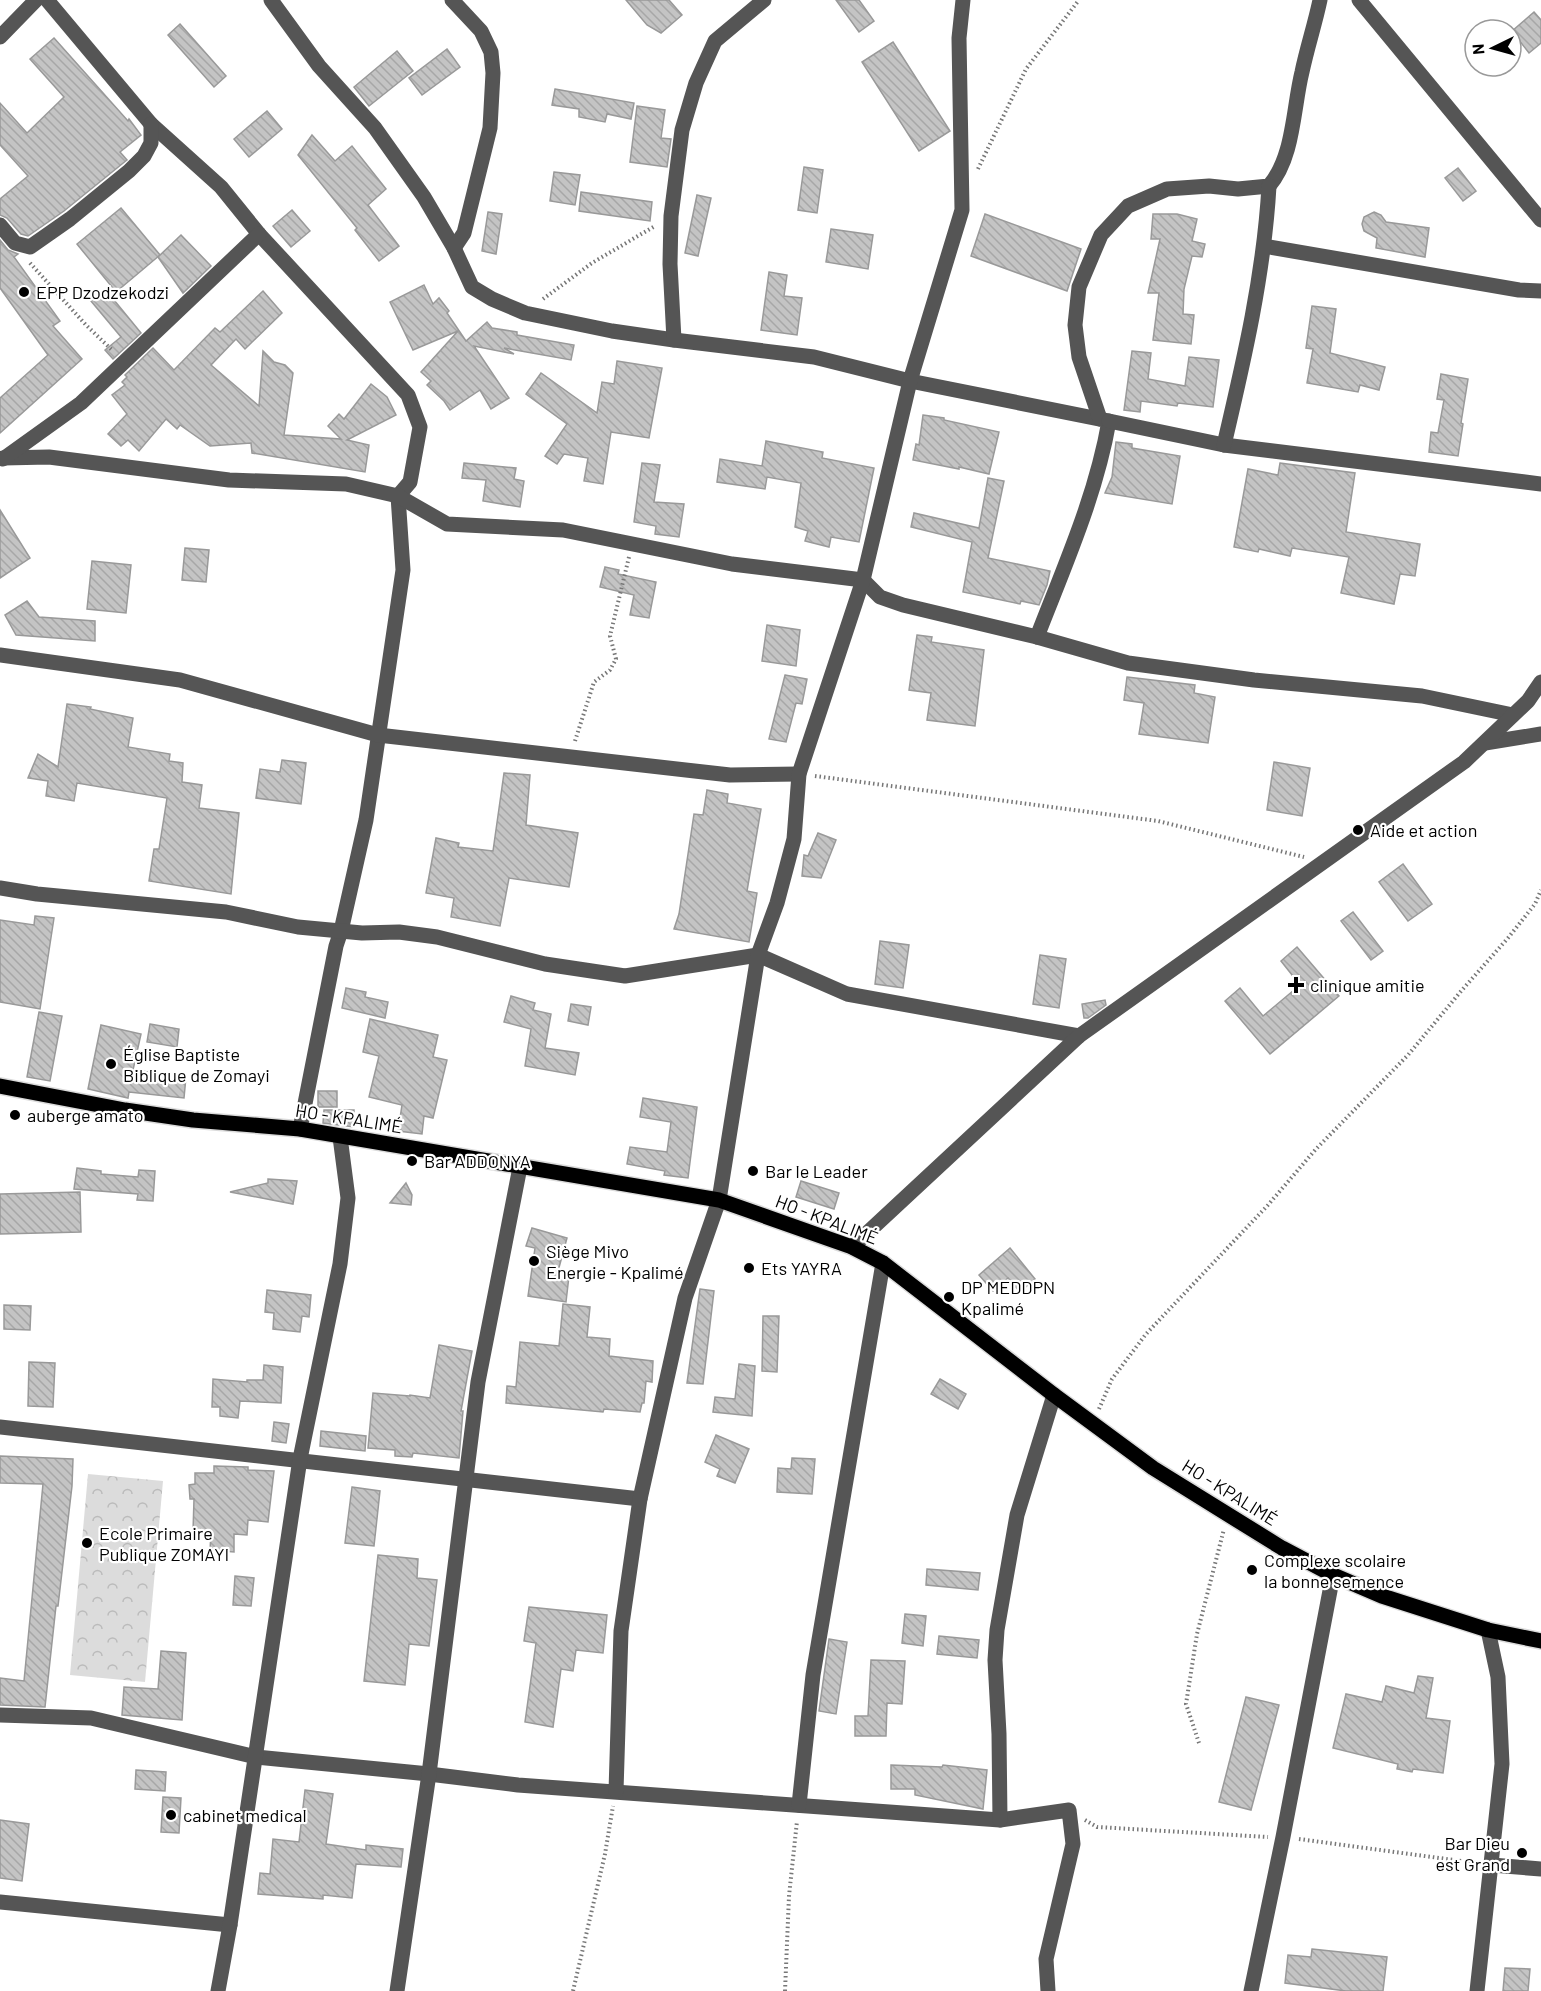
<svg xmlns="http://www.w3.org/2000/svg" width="1541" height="1991" font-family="Barlow,sans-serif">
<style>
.forest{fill:url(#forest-crowns)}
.building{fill:url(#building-back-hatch);stroke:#999;stroke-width:1.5}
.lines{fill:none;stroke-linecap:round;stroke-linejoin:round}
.major-casing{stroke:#dbdbdb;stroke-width:18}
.path{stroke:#777;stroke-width:4;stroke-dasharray:1.5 3;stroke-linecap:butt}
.minor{stroke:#555;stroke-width:15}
.major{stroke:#000;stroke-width:15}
.poi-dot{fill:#000;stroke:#fff;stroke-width:2}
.labels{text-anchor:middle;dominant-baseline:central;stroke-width:4.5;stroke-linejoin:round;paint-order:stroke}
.poi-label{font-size:18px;fill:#000;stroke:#fff;text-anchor:start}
.street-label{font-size:18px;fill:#000;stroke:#fff}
</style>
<defs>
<pattern id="forest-crowns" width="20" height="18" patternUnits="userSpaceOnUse" patternTransform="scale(1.5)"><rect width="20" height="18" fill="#dcdcdc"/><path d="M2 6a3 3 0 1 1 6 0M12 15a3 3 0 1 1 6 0" fill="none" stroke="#bbb"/></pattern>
<pattern id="building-back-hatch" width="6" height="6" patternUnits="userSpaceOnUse" patternTransform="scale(1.5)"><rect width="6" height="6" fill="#c4c4c4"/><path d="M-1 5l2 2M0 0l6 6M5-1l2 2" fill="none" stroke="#a7a7a7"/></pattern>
</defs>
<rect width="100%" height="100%" fill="#fff"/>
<polygon class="forest" points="88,1474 163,1481 145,1682 70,1675"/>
<g class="building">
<polygon points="626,0 669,0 682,15 661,33 647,25"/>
<polygon points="836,0 859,0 874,21 859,32"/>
<polygon points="1534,12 1541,20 1541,43 1529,53 1512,31"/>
<polygon points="180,24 226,76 214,87 168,35"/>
<polygon points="54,38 128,121 129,119 141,135 120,152 127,160 122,164 64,211 28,236 21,234 7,218 0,215 0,199 28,176 0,145 0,103 27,133 64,97 30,59"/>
<polygon points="893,42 950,131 919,151 862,62"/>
<polygon points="447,49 460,67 422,95 409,78"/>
<polygon points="397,51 413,71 369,106 354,87"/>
<polygon points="555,89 634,103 631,119 607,114 605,122 579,117 579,109 552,105"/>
<polygon points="637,106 665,110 661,138 671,139 667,167 630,162"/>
<polygon points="267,111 282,129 249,157 234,139"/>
<polygon points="312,135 335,161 352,146 386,189 368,205 399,246 379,261 355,230 357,228 298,155"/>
<polygon points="804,167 823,170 817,213 798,210"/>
<polygon points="1458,168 1476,191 1463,201 1445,178"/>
<polygon points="554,172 580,175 575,205 550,201"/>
<polygon points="581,192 652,202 650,221 579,211"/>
<polygon points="697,195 711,198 698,256 685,253"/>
<polygon points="121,208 160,255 116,292 77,244"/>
<polygon points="292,210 310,231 291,247 273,226"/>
<polygon points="488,212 502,214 496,254 482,251"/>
<polygon points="1374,212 1381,215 1386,222 1429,228 1425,257 1376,248 1377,238 1364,231 1362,224 1364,217"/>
<polygon points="985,214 1081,249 1067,291 971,256"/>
<polygon points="1153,214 1177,214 1197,219 1192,241 1205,244 1202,257 1192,256 1184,289 1183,314 1194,315 1191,344 1153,340 1159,293 1148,293 1160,239 1151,239"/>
<polygon points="831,229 873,235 868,269 826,262"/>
<polygon points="181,235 211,266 183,293 158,257"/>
<polygon points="0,240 8,250 18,254 14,257 60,321 53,326 82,359 0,433 0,398 48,355 0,288"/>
<polygon points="769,272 787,275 784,296 802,298 797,335 761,330"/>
<polygon points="424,285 433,304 439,298 449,311 447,313 466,341 487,322 492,328 517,332 517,335 574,345 571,360 504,348 514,354 474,346 509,398 491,409 480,390 450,410 444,401 427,385 431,381 421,372 458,331 413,350 390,302"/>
<polygon points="105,289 141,333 113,359 105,350 121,337 91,301"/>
<polygon points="263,291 282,313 245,349 236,339 211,365 259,406 263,351 274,362 285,365 293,373 284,435 341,439 328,426 339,414 344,419 371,384 387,397 396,415 347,440 369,445 365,472 252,453 251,443 210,446 180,425 177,429 166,419 139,451 128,440 121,446 108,434 127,414 112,395 125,385 122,382 127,377 125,375 153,348 174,370 215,328 220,332"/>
<polygon points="1312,306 1336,309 1330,353 1385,367 1379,390 1360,385 1358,392 1307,383 1313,349 1306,348"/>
<polygon points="1132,351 1151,353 1148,379 1185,386 1189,357 1219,360 1213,407 1178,403 1177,406 1141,401 1140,412 1124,410"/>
<polygon points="617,361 662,368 649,438 611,432 603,484 584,481 588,458 564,454 557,464 545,456 567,424 526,394 541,373 597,413 602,382 614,384"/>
<polygon points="1441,374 1468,379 1461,423 1463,424 1458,456 1429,452 1431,432 1438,433 1444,400 1437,399"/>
<polygon points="923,415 944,418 944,420 999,432 989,474 959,467 959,469 913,460 916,444 919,445"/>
<polygon points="766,441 823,452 822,458 874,468 859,542 831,537 829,547 805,541 808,531 795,527 801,483 767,477 765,489 717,482 720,459 762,466"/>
<polygon points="1116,442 1132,444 1132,448 1180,456 1172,504 1105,493 1112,477"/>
<polygon points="464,463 516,468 514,479 524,481 520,507 483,501 486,480 462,478"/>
<polygon points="642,463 660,465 654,502 684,504 679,537 655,534 656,526 634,522"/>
<polygon points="1280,463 1355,473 1346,532 1420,544 1415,576 1400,574 1394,604 1341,593 1349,557 1292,548 1290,556 1259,549 1258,552 1234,547 1248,469 1278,475"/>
<polygon points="988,478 1004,481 988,558 1050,571 1047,585 1039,605 1021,601 1020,604 963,592 972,542 911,527 914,513 979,528"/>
<polygon points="0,510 30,558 0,578"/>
<polygon points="185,548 209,550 206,582 182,580"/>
<polygon points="92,561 131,565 126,613 87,609"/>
<polygon points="605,567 619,570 618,574 656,582 649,618 630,615 634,595 600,587"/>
<polygon points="27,601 39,617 95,621 95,641 16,635 5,615"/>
<polygon points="767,625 800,630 796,666 762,661"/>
<polygon points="917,635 932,637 931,642 984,650 975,726 927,720 931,693 909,690"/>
<polygon points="785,675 807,679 802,704 796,703 786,742 769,739"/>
<polygon points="1127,677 1195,685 1194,693 1215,697 1208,743 1139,734 1144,703 1124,700"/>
<polygon points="67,704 91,707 90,709 133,718 128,747 170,754 169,761 183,763 182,782 202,785 199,808 239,813 231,894 149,881 154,849 159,849 167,798 77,783 74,801 46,796 48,781 28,778 38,754 58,767"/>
<polygon points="282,760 306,763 301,804 256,798 260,769 280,772"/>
<polygon points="1274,762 1310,768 1302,816 1267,810"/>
<polygon points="504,773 530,775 526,825 578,833 569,887 509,878 500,926 451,917 454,898 426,893 436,838 459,843 458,847 493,851"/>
<polygon points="707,790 728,794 727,803 761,809 747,891 757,893 749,942 674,929 679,914 694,814 703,815"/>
<polygon points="818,833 836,840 821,878 802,876 804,855 808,856"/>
<polygon points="1403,864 1432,904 1408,921 1379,882"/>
<polygon points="1353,912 1383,951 1371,960 1341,921"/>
<polygon points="35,916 54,918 40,1009 0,1002 0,920 34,925"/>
<polygon points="880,941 909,945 903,988 875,984"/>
<polygon points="1297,947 1339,996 1270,1054 1225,1001 1240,988 1263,1016 1300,985 1281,961"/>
<polygon points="1040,955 1066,959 1059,1008 1033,1004"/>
<polygon points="346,988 366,992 365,997 388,1002 385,1018 342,1008"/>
<polygon points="511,996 535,1003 533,1010 551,1014 545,1048 579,1053 575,1075 525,1066 531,1029 504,1022"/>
<polygon points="1105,1000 1106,1005 1088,1018 1084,1018 1082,1004"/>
<polygon points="571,1004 591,1007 588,1025 568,1021"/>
<polygon points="39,1012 62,1016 50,1081 27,1077"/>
<polygon points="370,1019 438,1035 433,1057 447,1060 433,1118 424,1116 422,1134 398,1131 402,1105 369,1097 379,1056 363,1052"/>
<polygon points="150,1024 179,1029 177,1047 147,1042"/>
<polygon points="101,1025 141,1034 133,1070 186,1077 184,1098 129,1092 128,1098 88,1089"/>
<rect x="318" y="1091" width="19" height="16"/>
<polygon points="643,1098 697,1107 688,1178 664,1175 665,1171 627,1164 630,1147 667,1152 671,1122 640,1117"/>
<polygon points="324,1110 354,1110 354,1127 323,1123"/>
<polygon points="77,1168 101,1171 101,1174 138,1177 139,1170 155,1171 153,1201 137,1200 138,1194 74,1189"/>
<polygon points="268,1179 297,1181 293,1204 230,1192 268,1183"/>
<polygon points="801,1181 839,1193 834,1209 796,1197"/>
<polygon points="406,1183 412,1195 411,1205 390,1203"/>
<polygon points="80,1192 81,1232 0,1234 0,1194"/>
<polygon points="532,1228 567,1238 557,1275 569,1276 566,1302 528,1296 535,1248 526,1246"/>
<polygon points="1010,1248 1035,1279 1020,1292 1008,1278 993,1291 979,1275"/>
<polygon points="700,1289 714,1291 703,1384 687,1383"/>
<polygon points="267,1290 311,1295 309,1317 302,1316 300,1332 273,1329 274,1313 265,1312"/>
<polygon points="563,1304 590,1307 587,1337 610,1339 609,1356 653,1361 652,1382 646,1381 644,1403 642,1403 640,1412 604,1409 603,1412 506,1403 507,1386 516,1387 520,1342 559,1346"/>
<polygon points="4,1305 31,1306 30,1330 4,1329"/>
<polygon points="763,1316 779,1316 777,1372 762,1371"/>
<polygon points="439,1345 472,1351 461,1411 463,1411 459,1458 413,1453 412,1457 395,1456 395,1450 368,1448 373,1393 410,1396 410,1395 430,1398"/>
<polygon points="29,1362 55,1363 53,1407 28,1406"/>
<polygon points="739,1364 755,1366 752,1416 713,1412 715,1397 735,1399"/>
<polygon points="264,1365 283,1367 281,1403 240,1401 238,1418 220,1416 220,1407 212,1407 213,1379 247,1382 247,1380 263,1380"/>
<polygon points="940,1379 966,1394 958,1409 931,1394"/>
<polygon points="274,1422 289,1424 286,1443 272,1441"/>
<polygon points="321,1431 366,1436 365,1451 320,1446"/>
<polygon points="716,1435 749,1449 735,1483 717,1476 720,1469 705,1462"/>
<polygon points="0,1456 73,1459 72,1486 58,1606 56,1606 45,1707 0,1705 0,1678 24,1681 43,1484 0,1483"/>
<polygon points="792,1458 815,1459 812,1494 777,1492 778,1468 791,1469"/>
<polygon points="214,1466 248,1467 248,1470 274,1471 268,1522 248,1520 247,1535 234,1534 234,1552 210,1550 211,1533 193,1532 194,1499 190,1499 189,1485 195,1484 195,1473 214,1473"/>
<polygon points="352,1487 380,1491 374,1546 345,1543"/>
<polygon points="378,1555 418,1559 417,1578 437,1580 429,1646 409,1644 405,1685 364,1681"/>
<polygon points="927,1569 980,1573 978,1590 926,1585"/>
<polygon points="235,1576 254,1578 251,1606 233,1605"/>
<polygon points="529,1607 607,1615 603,1653 576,1650 573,1671 561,1669 553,1727 525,1722 536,1643 524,1641"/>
<polygon points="905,1614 926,1616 923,1646 902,1643"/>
<polygon points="939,1636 979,1640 977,1658 937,1654"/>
<polygon points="829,1639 847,1642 836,1714 819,1711"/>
<polygon points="161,1651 186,1653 182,1720 122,1715 124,1687 158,1689"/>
<polygon points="871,1660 905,1661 902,1704 887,1703 886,1736 855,1736 855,1716 868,1716"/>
<polygon points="1418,1676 1433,1678 1426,1718 1450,1721 1443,1773 1413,1769 1412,1772 1397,1769 1398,1764 1333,1748 1346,1694 1382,1702 1386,1686 1414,1693"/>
<polygon points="1246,1697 1279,1705 1251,1810 1219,1802"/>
<polygon points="891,1765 942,1767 943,1765 987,1770 983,1809 915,1795 915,1789 891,1789"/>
<polygon points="136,1770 166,1772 165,1791 135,1789"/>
<polygon points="305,1790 333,1794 326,1844 366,1850 366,1845 403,1849 401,1867 356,1864 352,1898 323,1895 323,1899 258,1894 260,1873 270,1874 273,1839 299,1842"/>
<polygon points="163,1797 181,1798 179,1833 161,1832"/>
<polygon points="0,1820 29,1824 22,1881 0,1878"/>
<polygon points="1312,1949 1387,1957 1383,1991 1346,1991 1285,1983 1288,1955 1311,1957"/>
<polygon points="1505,1968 1530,1969 1528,1991 1503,1991"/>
</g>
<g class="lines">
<defs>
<polyline id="major" points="0,1086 125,1110 193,1120 300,1129 719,1200 852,1247 883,1263 1054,1395 1153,1468 1282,1548 1333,1575 1382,1596 1488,1630 1541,1641"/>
</defs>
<use href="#major" class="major-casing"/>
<g class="path">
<polyline points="978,169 1026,69 1079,0"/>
<polyline points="30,263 86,325 113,351"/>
<polyline points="543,299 592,263 655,226"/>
<polyline points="575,741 594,682 610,670 616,659 610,636 629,557"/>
<polyline points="815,776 1158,821 1304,857"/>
<polyline points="1099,1409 1112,1379 1146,1334 1268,1205 1316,1149 1408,1055 1462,990 1508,938 1535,904 1541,890"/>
<polyline points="1199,1743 1186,1704 1197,1634 1224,1529"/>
<polyline points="1085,1820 1097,1827 1268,1837"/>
<polyline points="1299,1839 1476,1863"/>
<polyline points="573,1991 605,1854 613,1806"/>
<polyline points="785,1991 789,1896 797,1821"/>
</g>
<g class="minor">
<polyline points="47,0 151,124 221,187 259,234 408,395 420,427 410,482 398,496 403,570 366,820 341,931 336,946 300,1129"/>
<path d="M271,0L319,66L375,128L424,197L454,248L472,287L492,299L525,313L612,331L674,340L814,357L910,381L1109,421C1096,496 1064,567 1037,637"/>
<polyline points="452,0 481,31 491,52 493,73 490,128 464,233 454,248"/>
<polyline points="1359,0 1541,220"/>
<polyline points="0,37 36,0"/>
<polyline points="0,225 15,243 30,247 70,219 129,171 144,156 151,143 151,124"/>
<polyline points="1264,246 1519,290 1541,291"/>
<polyline points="674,340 670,264 671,216 682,130 696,83 715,41 764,0"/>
<path d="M1100,419L1079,357L1075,325L1079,287L1101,235L1128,206L1167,189L1209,186L1238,189L1269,186C1294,157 1293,108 1302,72C1307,48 1315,24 1320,0"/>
<polyline points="1109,421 1224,445 1541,484"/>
<path d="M1224,445C1244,360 1264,274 1269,186"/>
<polyline points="3,458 49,457 229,480 346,484 398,496 447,524 563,530 732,564 863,580 880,597 903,605 1037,637 1128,663 1254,680 1422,696 1513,715"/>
<polyline points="3,459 81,403 259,234"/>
<polyline points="0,655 180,680 378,735 730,775 799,774"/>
<polyline points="1485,743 1541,734"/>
<polyline points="0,888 37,894 226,912 298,927 362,933 399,932 437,937 545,964 625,976 758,955 847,994 1079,1036"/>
<polyline points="852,1247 1079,1036 1464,762 1528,701 1541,682"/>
<polyline points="0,1427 640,1499"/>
<polyline points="0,1715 91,1718 256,1757 429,1774 518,1785 1000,1820 1069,1810 1073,1844 1046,1959 1048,1991"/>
<polyline points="616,1791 621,1631 640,1499 685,1298 719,1200 758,955 777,903 794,839 799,774 863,580 910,381 962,210 959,38 963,0"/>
<polyline points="799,1805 813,1675 883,1263"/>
<polyline points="1000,1820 999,1734 995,1660 997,1630 1017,1515 1054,1395"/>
<polyline points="1492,1865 1541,1869"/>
<polyline points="0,1902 230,1925"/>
<polyline points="218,1991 230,1925 300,1459 340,1264 348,1198 340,1137"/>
<polyline points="397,1991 429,1774 478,1382 520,1167"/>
<polyline points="1251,1991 1283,1837 1333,1575"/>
<polyline points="1477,1991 1502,1764 1498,1677 1488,1630"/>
</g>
<use href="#major" class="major"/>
</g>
<g class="poi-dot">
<circle cx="24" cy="292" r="6"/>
<circle cx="1358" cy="830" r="6"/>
<path d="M1293 976h6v6h6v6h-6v6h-6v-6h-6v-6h6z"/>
<circle cx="111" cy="1064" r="6"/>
<circle cx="15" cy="1115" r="6"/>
<circle cx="412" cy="1161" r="6"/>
<circle cx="753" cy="1171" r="6"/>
<circle cx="534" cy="1261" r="6"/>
<circle cx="749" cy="1268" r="6"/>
<circle cx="949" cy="1297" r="6"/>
<circle cx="87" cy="1543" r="6"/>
<circle cx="1252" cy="1570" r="6"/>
<circle cx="171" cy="1815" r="6"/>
<circle cx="1522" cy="1853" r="6"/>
</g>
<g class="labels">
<g class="poi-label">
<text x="36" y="292">EPP Dzodzekodzi</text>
<text x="1370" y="830">Aide et action</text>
<text x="1310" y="985">clinique amitie</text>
<text x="123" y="1054">Église Baptiste<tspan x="123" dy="21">Biblique de Zomayi</tspan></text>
<text x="27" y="1115">auberge amato</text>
<text x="424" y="1161">Bar ADDONYA</text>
<text x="765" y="1171">Bar le Leader</text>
<text x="546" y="1251">Siège Mivo<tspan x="546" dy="21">Energie - Kpalimé</tspan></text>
<text x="761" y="1268">Ets YAYRA</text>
<text x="961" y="1287">DP MEDDPN<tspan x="961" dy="21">Kpalimé</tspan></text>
<text x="99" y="1533">Ecole Primaire<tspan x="99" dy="21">Publique ZOMAYI</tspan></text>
<text x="1264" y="1560">Complexe scolaire<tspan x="1264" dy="21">la bonne semence</tspan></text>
<text x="183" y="1815">cabinet medical</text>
<text x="1510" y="1843" text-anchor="end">Bar Dieu<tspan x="1510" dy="21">est Grand</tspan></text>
</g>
<g class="street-label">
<text transform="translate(349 1118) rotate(9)">HO - KPALIMÉ</text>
<text transform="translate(827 1219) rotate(21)">HO - KPALIMÉ</text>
<text transform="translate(1230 1492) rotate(32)">HO - KPALIMÉ</text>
</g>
</g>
<g transform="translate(1493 48) rotate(265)"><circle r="28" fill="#ffffff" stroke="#999999" stroke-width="1.5"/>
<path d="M0-4.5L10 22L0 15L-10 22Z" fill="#000000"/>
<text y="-9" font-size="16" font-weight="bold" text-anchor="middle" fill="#000000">N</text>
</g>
</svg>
